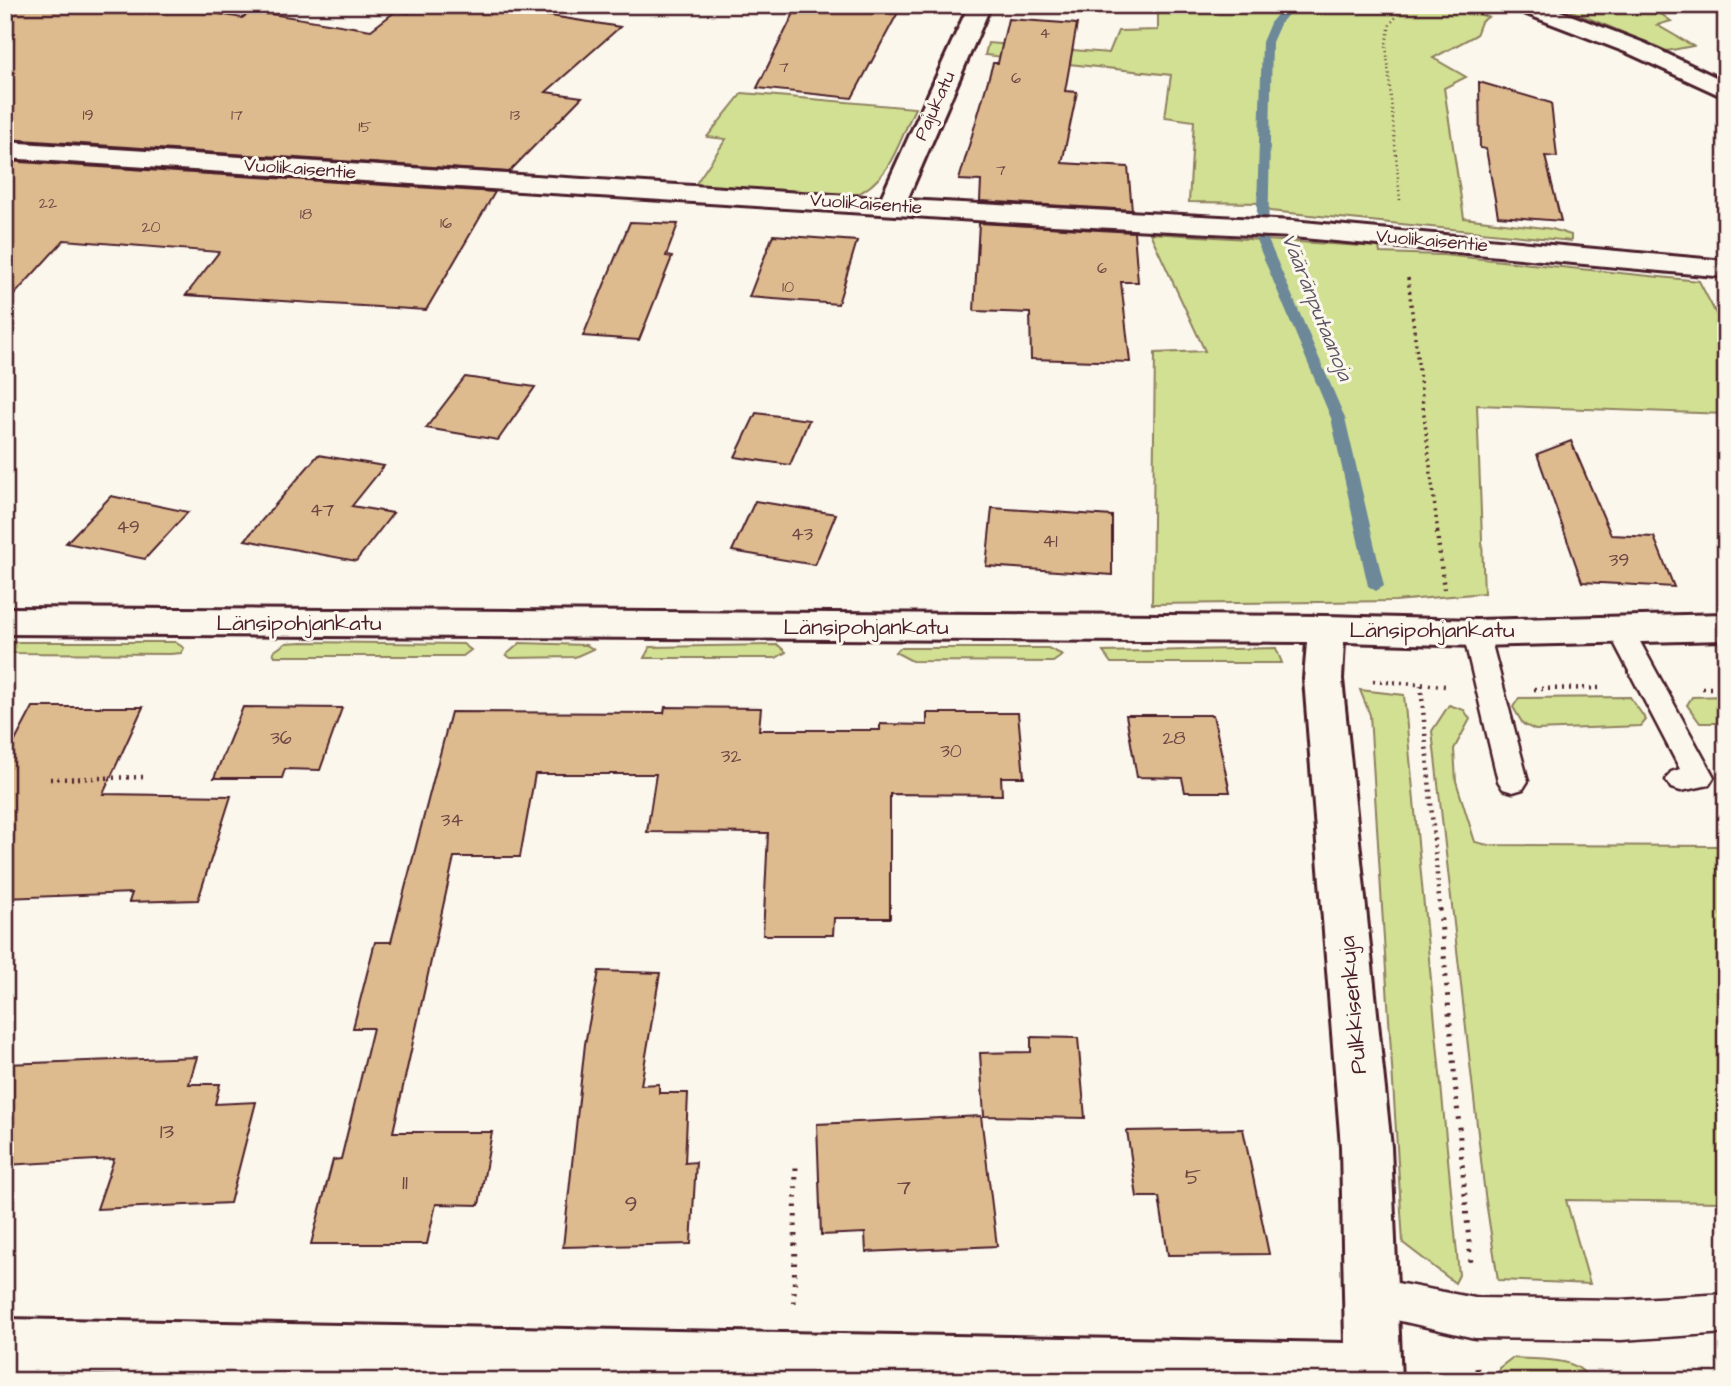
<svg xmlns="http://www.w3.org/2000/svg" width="1731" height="1386" font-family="'Architects Daughter',sans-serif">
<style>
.green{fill:#d2e093;stroke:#8e805f;stroke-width:2}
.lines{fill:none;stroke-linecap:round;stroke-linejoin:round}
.stream{fill:#6c8899;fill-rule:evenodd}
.building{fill:#ddbb8f;stroke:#4a1f2b;stroke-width:2}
.lane-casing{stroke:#4a1f2b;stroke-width:5}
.street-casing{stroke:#4a1f2b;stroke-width:6}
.path-far3{stroke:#4a1f2b;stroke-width:2.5;stroke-dasharray:1 3.5;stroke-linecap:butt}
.path-far2{stroke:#4a1f2b;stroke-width:3.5;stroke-dasharray:2 4.5;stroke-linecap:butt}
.path-far1{stroke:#4a1f2b;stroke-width:4.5;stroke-dasharray:2 5;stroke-linecap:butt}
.path{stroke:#4a1f2b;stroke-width:5;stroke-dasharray:2.5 7;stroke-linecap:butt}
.lane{fill:#fbf7ec;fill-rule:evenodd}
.street{fill:#fbf7ec;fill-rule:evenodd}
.labels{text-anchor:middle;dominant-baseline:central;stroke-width:6;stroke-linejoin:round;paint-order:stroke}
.far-number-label{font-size:16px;fill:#6f4644}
.far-street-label{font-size:19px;fill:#4a1f2b;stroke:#fbf7ec}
.number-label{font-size:19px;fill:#6f4644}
.far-water-label{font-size:21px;font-style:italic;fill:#5b5462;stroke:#fbf7ec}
.street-label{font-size:23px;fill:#4a1f2b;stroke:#fbf7ec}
.near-number-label{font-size:23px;fill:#6f4644}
</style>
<rect width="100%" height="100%" fill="#fbf7ec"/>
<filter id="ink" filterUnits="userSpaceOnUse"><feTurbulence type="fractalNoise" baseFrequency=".0143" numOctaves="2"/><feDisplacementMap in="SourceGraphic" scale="14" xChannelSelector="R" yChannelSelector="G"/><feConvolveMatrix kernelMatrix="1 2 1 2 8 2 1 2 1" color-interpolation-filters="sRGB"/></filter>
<g filter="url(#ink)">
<g class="green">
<polygon points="1136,5 1452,5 1488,17 1481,22 1476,35 1433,58 1466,77 1444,88 1464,218 1552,229 1571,235 1571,241 1270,211 1264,203 1189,202 1194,121 1165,117 1171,75 985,55 988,43 1109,53 1118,31 1158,30 1158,9"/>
<polygon points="1557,5 1648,5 1671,21 1657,25 1693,46 1667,51"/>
<path d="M742,93L915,108C899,141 890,182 853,196L695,185L726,139L707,137Z"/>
<polygon points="1150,233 1379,247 1380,253 1443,255 1699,281 1726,333 1726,414 1477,405 1484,593 1395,601 1152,604 1155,353 1205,351"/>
<polygon points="5,642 175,642 184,648 181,653 170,654 5,653"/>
<polygon points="302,642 463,644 471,650 463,656 275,656 273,652 286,643"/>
<polygon points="520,643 586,645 593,649 575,657 511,658 506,655"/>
<polygon points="778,645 786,652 776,658 644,658 650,647"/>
<polygon points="900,648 1048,648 1063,655 1053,662 912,661 895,652"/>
<polygon points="1276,648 1282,663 1111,663 1103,652"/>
<polygon points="1360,690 1404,695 1459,1275 1455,1283 1403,1243 1370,715"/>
<polygon points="1726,696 1726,723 1700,723 1687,705 1692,697"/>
<polygon points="1630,697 1646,720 1641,726 1535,730 1523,724 1513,707 1519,698"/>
<polygon points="1449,705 1464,710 1470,719 1454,749 1456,781 1475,842 1488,845 1726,846 1726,1202 1566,1200 1590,1284 1498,1280 1485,1195 1432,731"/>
<path d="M1512,1358C1533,1360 1582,1355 1588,1381H1500L1499,1368Z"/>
</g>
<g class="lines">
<polygon class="stream" points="1285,5 1296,5 1280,24 1272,42 1268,240 1345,418 1384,586 1376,591 1368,586 1331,418 1256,240 1262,42 1270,23"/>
</g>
<g class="building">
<polygon points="5,5 168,5 242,18 253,11 371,30 396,11 409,13 418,5 482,5 620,27 546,92 582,97 509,172 5,139"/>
<polygon points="798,5 902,5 852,98 757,88"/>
<polygon points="1008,19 1077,24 1065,91 1077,92 1062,163 1128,167 1132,210 980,201 981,181 959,180 993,63 998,63"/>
<polygon points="1479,82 1551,103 1557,157 1545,156 1561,221 1498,216 1486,149 1480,148"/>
<polygon points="5,161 495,192 426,310 186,295 219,252 64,240 5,305"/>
<polygon points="630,222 678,224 666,256 672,257 639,340 583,336"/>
<polygon points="979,223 1134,232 1138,282 1121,282 1130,362 1031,359 1030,313 974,311"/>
<polygon points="773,235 857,241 838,304 749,297"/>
<polygon points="465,377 535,387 498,440 426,428"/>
<polygon points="756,413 809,420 790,465 735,457"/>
<polygon points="1571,441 1611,535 1654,537 1674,587 1582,582 1537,454"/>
<polygon points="318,455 384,466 352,506 393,513 356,561 245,540"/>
<polygon points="111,496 188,512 145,559 66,543"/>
<polygon points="755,501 836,514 815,565 732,551"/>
<polygon points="992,508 1112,516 1112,575 986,566"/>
<polygon points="33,707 143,707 103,794 231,796 198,900 129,902 132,893 5,898 5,760"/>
<polygon points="243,707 342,708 320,770 285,769 282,778 214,778"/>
<polygon points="665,707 761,708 759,730 880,730 880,724 927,725 927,713 1018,713 1024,777 1001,777 1002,795 890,794 890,918 834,918 833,935 763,935 768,833 647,832 656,774 535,774 520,857 454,857 393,1132 492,1132 479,1205 436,1204 427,1244 311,1244 333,1160 341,1159 373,1028 353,1028 375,942 391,942 451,712 664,713"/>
<polygon points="1126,715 1213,715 1230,792 1185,792 1182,778 1137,777"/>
<polygon points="599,971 660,973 641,1085 659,1084 659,1093 688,1093 685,1163 696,1162 691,1244 563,1247 585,1044"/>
<polygon points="1031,1037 1078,1038 1085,1118 984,1116 980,1053 1031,1052"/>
<polygon points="197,1057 189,1084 220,1084 215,1104 256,1102 230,1203 97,1209 114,1159 5,1165 5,1064"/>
<polygon points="981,1116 997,1246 866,1252 865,1233 821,1235 817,1124"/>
<polygon points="1243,1129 1269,1254 1168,1255 1159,1197 1137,1197 1127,1131"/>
</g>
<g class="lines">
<defs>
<g id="lane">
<polygon points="1620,620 1629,622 1633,629 1714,777 1709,785 1681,791 1671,788 1666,780 1671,772 1680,769 1607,629 1611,622"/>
<polygon points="1476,624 1486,626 1489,633 1528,781 1523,789 1513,792 1503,789 1498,781 1463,633 1466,626"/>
<polygon points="1371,1278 1475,1298 1621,1300 1726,1294 1726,1333 1621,1340 1475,1338 1357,1311 1352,1297 1357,1283"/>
</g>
<g id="street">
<polygon points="969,5 991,5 907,200 1292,221 1726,261 1726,277 1292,237 1053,225 5,158 5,142 881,198"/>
<polygon points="1513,5 1544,5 1644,43 1726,82 1726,98 1628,53 1516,10"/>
<polygon points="5,608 1326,616 1476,620 1726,614 1726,640 1476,646 1344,642 1342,679 1391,1147 1401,1381 413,1381 5,1373 5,1319 1345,1343 1341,1147 1304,679 1307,642 5,634"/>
</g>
</defs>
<use href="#lane" class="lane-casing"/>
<use href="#street" class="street-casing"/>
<g class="path-far3">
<polyline points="1467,5 1485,11"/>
<polyline points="1400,200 1386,44 1390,24 1407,5"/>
</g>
<polyline class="path-far2" points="1408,278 1438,534"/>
<g class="path-far1">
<polyline points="1437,532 1444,589"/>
<polyline points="1373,681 1445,686"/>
<polyline points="1421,685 1440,910"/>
<polyline points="1702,688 1726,688"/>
<polyline points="1534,689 1602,688"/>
<polyline points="50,779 146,777"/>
</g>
<g class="path">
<polyline points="1440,909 1471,1265"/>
<polyline points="794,1303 796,1163"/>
<polyline points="1477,1368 1478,1381"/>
</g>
<use href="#lane" class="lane"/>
<use href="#street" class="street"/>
</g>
</g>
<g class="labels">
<g class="far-number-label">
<text x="1045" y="33">4</text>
<text x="784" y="67">7</text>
<text x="1016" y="78">6</text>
<text x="88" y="115">19</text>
<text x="237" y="115">17</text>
<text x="515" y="115">13</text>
<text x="365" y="127">15</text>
<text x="1001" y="170">7</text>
<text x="48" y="203">22</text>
<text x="306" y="214">18</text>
<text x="446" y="223">16</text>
<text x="151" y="227">20</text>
<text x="1102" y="268">6</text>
<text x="788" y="287">10</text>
</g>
<g class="far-street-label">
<text transform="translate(935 106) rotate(-66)">Pajukatu</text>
<text transform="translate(300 169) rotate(4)">Vuolikaisentie</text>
<text transform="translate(866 204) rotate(4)">Vuolikaisentie</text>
<text transform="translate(1432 241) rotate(5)">Vuolikaisentie</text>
</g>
<g class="number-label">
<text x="322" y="510">47</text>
<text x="128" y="527">49</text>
<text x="802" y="534">43</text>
<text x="1050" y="541">41</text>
<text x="1619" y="560">39</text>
<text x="281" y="738">36</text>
<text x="1174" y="738">28</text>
<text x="951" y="751">30</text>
<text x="731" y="756">32</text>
<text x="452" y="820">34</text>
</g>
<g class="far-water-label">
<text transform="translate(1317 307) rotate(68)">Vääränputaanoja</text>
</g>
<g class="street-label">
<text x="299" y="623">Länsipohjankatu</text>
<text x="866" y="627">Länsipohjankatu</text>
<text x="1432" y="630">Länsipohjankatu</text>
<text transform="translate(1353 1005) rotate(-95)">Pulkkisenkuja</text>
</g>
<g class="near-number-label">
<text x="167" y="1131">13</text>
<text x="1193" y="1177">5</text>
<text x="405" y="1182">11</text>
<text x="904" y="1187">7</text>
<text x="631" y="1204">9</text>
</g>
</g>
<rect width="1731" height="1386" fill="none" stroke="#fbf7ec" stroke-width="28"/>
<rect x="14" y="14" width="1703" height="1358" fill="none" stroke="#4a1f2b" stroke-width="2.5" filter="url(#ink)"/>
</svg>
